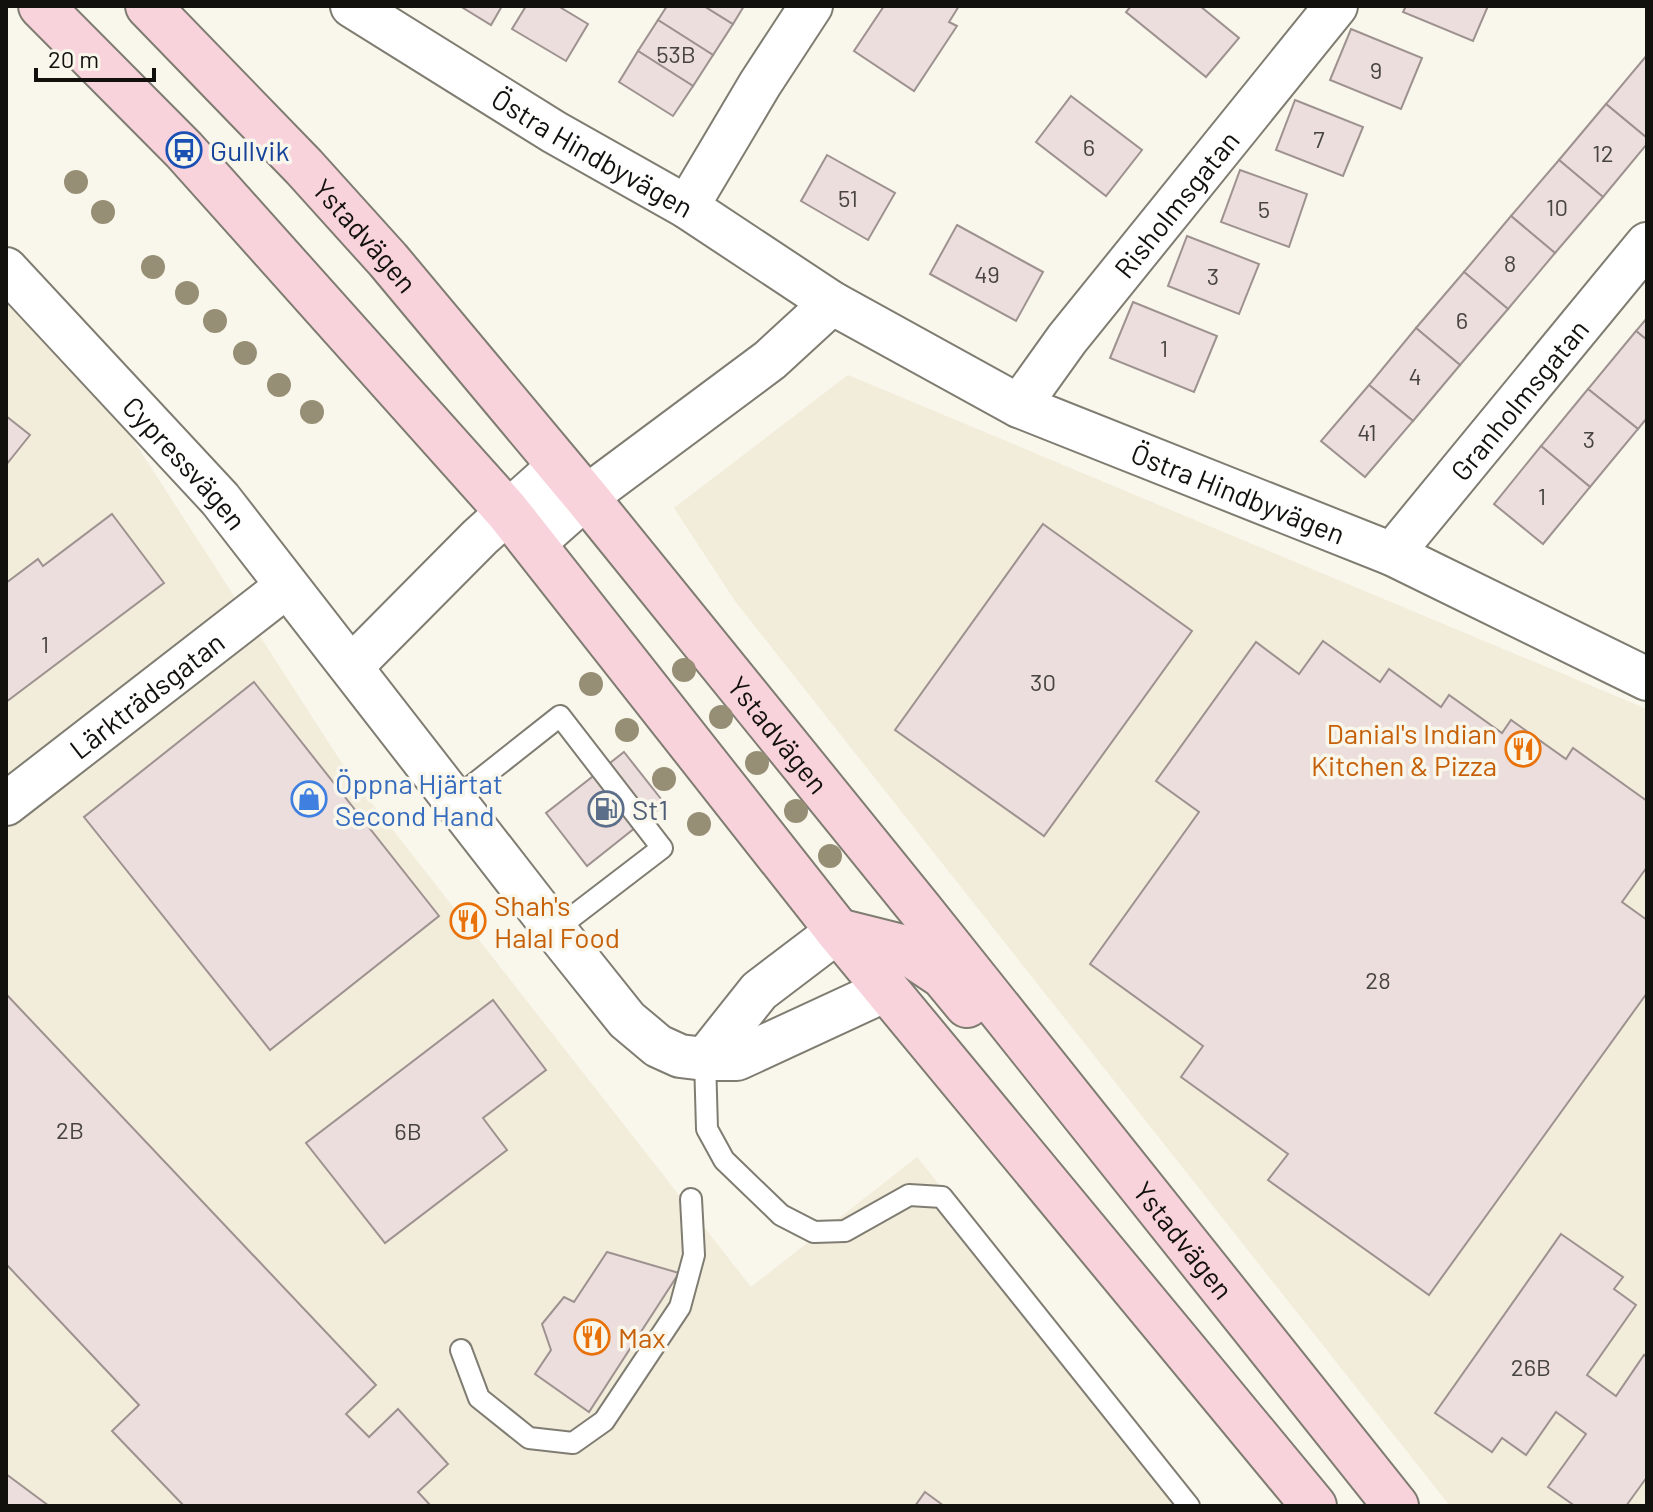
<svg xmlns="http://www.w3.org/2000/svg" width="1653" height="1512" font-family="Barlow,sans-serif">
<style>
.built{fill:#f2ecda}
.building{fill:#ebdedc;stroke:#9e9290;stroke-width:2}
.lines{fill:none;stroke-linecap:round;stroke-linejoin:round}
.service-casing{stroke:#7f7c72;stroke-width:24}
.minor-casing{stroke:#7f7c72;stroke-width:46}
.secondary-casing{stroke:#7f7c72;stroke-width:48}
.service{stroke:#fff;stroke-width:20}
.minor{stroke:#fff;stroke-width:42}
.secondary{stroke:#f9d3dc;stroke-width:44}
.tree{fill:#978f75}
.labels{text-anchor:middle;dominant-baseline:central;stroke-width:7;stroke-linejoin:round;paint-order:stroke}
.number-label{font-size:24px;fill:#484442}
.transit-label{font-size:28px;fill:#164399;stroke:#f9f6eb;text-anchor:start}
.street-label{font-size:28px;fill:#12110e;stroke:#f9f6eb}
.food-label{font-size:28px;fill:#c56008;stroke:#f9f6eb;text-anchor:start}
.shop-label{font-size:28px;fill:#366cbe;stroke:#f9f6eb;text-anchor:start}
.service-label{font-size:28px;fill:#4e5e75;stroke:#f9f6eb;text-anchor:start}
</style>
<rect width="100%" height="100%" fill="#f9f6eb"/>
<g class="built">
<polygon points="6,243 349,774 751,1287 917,1157 1194,1506 6,1506"/>
<polygon points="848,375 1647,709 1647,1506 1450,1506 735,601 674,508"/>
</g>
<g class="building">
<polygon points="460,6 502,6 491,25"/>
<polygon points="526,6 558,6 588,24 566,61 512,29"/>
<polygon points="667,6 704,6 733,24 713,55 658,20"/>
<polygon points="704,6 744,6 733,24"/>
<polygon points="884,6 959,6 949,22 957,26 914,91 854,51"/>
<polygon points="1131,6 1200,6 1239,38 1206,77 1126,12"/>
<polygon points="1406,6 1488,6 1473,41 1403,12"/>
<polygon points="658,20 713,55 693,86 638,51"/>
<polygon points="1351,29 1422,58 1401,109 1330,80"/>
<polygon points="638,51 693,86 673,116 619,82"/>
<polygon points="1647,55 1647,138 1606,104"/>
<polygon points="1071,96 1142,150 1106,196 1036,142"/>
<polygon points="1295,100 1363,127 1343,176 1276,150"/>
<polygon points="1606,104 1647,138 1647,144 1603,197 1559,160"/>
<polygon points="827,155 895,193 868,240 801,201"/>
<polygon points="1559,160 1603,197 1555,253 1511,216"/>
<polygon points="1240,170 1307,194 1289,247 1221,222"/>
<polygon points="1511,216 1555,253 1508,309 1464,272"/>
<polygon points="957,225 1043,272 1016,321 930,274"/>
<polygon points="1187,236 1259,264 1239,314 1168,286"/>
<polygon points="1464,272 1508,309 1460,365 1416,328"/>
<polygon points="1133,302 1217,336 1194,392 1110,358"/>
<polygon points="1647,318 1647,340 1636,331"/>
<polygon points="1416,328 1460,365 1413,421 1369,385"/>
<polygon points="1636,331 1647,340 1647,418 1638,429 1588,389"/>
<polygon points="1369,385 1413,421 1365,477 1321,441"/>
<polygon points="1588,389 1638,429 1590,487 1541,446"/>
<polygon points="6,416 30,435 6,465"/>
<polygon points="1541,446 1590,487 1543,544 1494,504"/>
<polygon points="112,514 164,583 6,702 6,583 38,559 43,566"/>
<polygon points="1043,524 1192,631 1044,836 895,730"/>
<polygon points="1323,641 1380,682 1389,669 1441,707 1449,695 1502,733 1511,720 1566,759 1573,748 1647,801 1647,867 1622,902 1647,920 1647,993 1429,1295 1268,1180 1288,1154 1181,1077 1203,1046 1090,964 1199,812 1156,781 1256,642 1299,674"/>
<polygon points="254,682 439,916 270,1050 84,817"/>
<polygon points="624,752 665,804 587,866 546,813"/>
<polygon points="6,994 376,1385 346,1414 369,1437 398,1409 448,1464 418,1492 431,1506 184,1506 112,1431 139,1405 6,1264"/>
<polygon points="493,1000 546,1070 483,1118 507,1150 385,1243 306,1143"/>
<polygon points="1561,1234 1623,1277 1614,1289 1636,1305 1587,1375 1616,1396 1644,1355 1647,1357 1647,1477 1626,1506 1575,1506 1548,1487 1586,1434 1556,1412 1526,1455 1502,1438 1492,1452 1435,1413"/>
<polygon points="607,1252 679,1273 589,1412 535,1374 551,1350 542,1324 564,1297 574,1302"/>
<polygon points="6,1474 49,1506 6,1506"/>
<polygon points="925,1492 944,1506 915,1506"/>
</g>
<g class="lines">
<defs>
<g id="service">
<polyline points="455,799 560,716 662,848 555,930"/>
<polyline points="705,1059 707,1129 724,1160 781,1215 814,1232 845,1231 909,1195 942,1197 1189,1506"/>
<polyline points="461,1350 479,1398 529,1438 573,1443 604,1421 680,1307 694,1255 691,1199"/>
</g>
<g id="minor">
<path id="s1" d="M352,6L554,132L687,207L832,303L1019,406L1392,554L1647,679"/>
<polyline points="687,207 760,84 811,6"/>
<path id="s2" d="M6,269L220,499L555,930L627,1020L658,1046L680,1056L705,1059H737L886,990"/>
<path id="s3" d="M1019,406L1067,339L1336,6"/>
<polyline points="533,544 586,497 770,360 832,303"/>
<path id="s4" d="M1392,554L1647,244"/>
<polyline points="352,666 480,537 559,466"/>
<path id="s5" d="M6,804L287,586"/>
<polyline points="705,1059 759,991 838,931"/>
</g>
<g id="secondary">
<polyline points="41,6 184,150 507,511 838,931 1314,1506"/>
<path id="s6" d="M148,6L304,167L388,260L586,497L919,908L1396,1506"/>
<polyline points="838,931 898,946 943,976 967,1005"/>
</g>
</defs>
<use href="#service" class="service-casing"/>
<use href="#minor" class="minor-casing"/>
<use href="#secondary" class="secondary-casing"/>
<use href="#service" class="service"/>
<use href="#minor" class="minor"/>
<use href="#secondary" class="secondary"/>
</g>
<g class="tree">
<circle cx="76" cy="182" r="12"/>
<circle cx="103" cy="212" r="12"/>
<circle cx="153" cy="267" r="12"/>
<circle cx="187" cy="293" r="12"/>
<circle cx="215" cy="321" r="12"/>
<circle cx="245" cy="353" r="12"/>
<circle cx="279" cy="385" r="12"/>
<circle cx="312" cy="412" r="12"/>
<circle cx="684" cy="670" r="12"/>
<circle cx="591" cy="684" r="12"/>
<circle cx="721" cy="717" r="12"/>
<circle cx="627" cy="730" r="12"/>
<circle cx="757" cy="763" r="12"/>
<circle cx="664" cy="779" r="12"/>
<circle cx="796" cy="811" r="12"/>
<circle cx="699" cy="824" r="12"/>
<circle cx="830" cy="856" r="12"/>
</g>
<defs>
<symbol id="bus-ring" viewBox="-11 -11 22 22"><circle r="9.5" fill="#f9f6eb" stroke="#1a4fb4" stroke-width="1.5"/><path d="M-5-6H5V4H4V6H2V4H-2V6H-4V4H-5ZM-3.5-4V0h7V-4ZM-3.5 1.2v1.5H-2V1.2ZM2 1.2v1.5H3.5V1.2Z" fill="#1a4fb4"/></symbol>
<symbol id="restaurant-ring" viewBox="-11 -11 22 22"><circle r="9.5" fill="#f9f6eb" stroke="#e8710a" stroke-width="1.5"/><path d="M-5-6h1v4h1v-4h1v4h1v-4h1v5L-1.5 .5V6h-2V.5L-5-1ZM5-6V6H3V1.5H1.5Q1.5-4 5-6Z" fill="#e8710a"/></symbol>
<symbol id="shop-ring" viewBox="-11 -11 22 22"><circle r="9.5" fill="#f9f6eb" stroke="#3f7fe0" stroke-width="1.5"/><path d="M-5-2.5h2.3a2.7 3.5 0 0 1 5.4 0H5L5.5 6h-11ZM-1.5-2.5h3a1.5 2.3 0 0 0-3 0Z" fill="#3f7fe0"/></symbol>
<symbol id="fuel-ring" viewBox="-11 -11 22 22"><circle r="9.5" fill="#f9f6eb" stroke="#5c6f8a" stroke-width="1.5"/><path d="M-5.5-6h7V0h2V4h1.3V-2.5L3-4.5l.8-.8L6-3V5H2.5V1h-1V6h-7ZM-4.2-4.7v3.2H.2V-4.7Z" fill="#5c6f8a"/></symbol>
</defs>
<g fill-rule="evenodd">
<use href="#bus-ring" x="164" y="130" width="40" height="40"/>
<use href="#restaurant-ring" x="1503" y="729" width="40" height="40"/>
<use href="#shop-ring" x="289" y="779" width="40" height="40"/>
<use href="#fuel-ring" x="586" y="789" width="40" height="40"/>
<use href="#restaurant-ring" x="448" y="901" width="40" height="40"/>
<use href="#restaurant-ring" x="572" y="1317" width="40" height="40"/>
</g>
<g class="labels">
<g class="number-label">
<text x="676" y="53">53B</text>
<text x="1376" y="69">9</text>
<text x="1319" y="138">7</text>
<text x="1089" y="146">6</text>
<text x="1603" y="152">12</text>
<text x="848" y="197">51</text>
<text x="1557" y="206">10</text>
<text x="1264" y="208">5</text>
<text x="1510" y="262">8</text>
<text x="987" y="273">49</text>
<text x="1213" y="275">3</text>
<text x="1462" y="319">6</text>
<text x="1164" y="347">1</text>
<text x="1415" y="375">4</text>
<text x="1367" y="431">41</text>
<text x="1589" y="438">3</text>
<text x="1542" y="495">1</text>
<text x="45" y="643">1</text>
<text x="1043" y="681">30</text>
<text x="1378" y="979">28</text>
<text x="70" y="1129">2B</text>
<text x="408" y="1130">6B</text>
<text x="1531" y="1366">26B</text>
</g>
<g class="transit-label">
<text x="210" y="150">Gullvik</text>
</g>
<g class="street-label">
<text stroke="none"><textPath href="#s1" startOffset="282">Östra Hindbyvägen</textPath></text>
<text stroke="none"><textPath href="#s3" startOffset="256">Risholmsgatan</textPath></text>
<text stroke="none"><textPath href="#s6" startOffset="316">Ystadvägen</textPath></text>
<text stroke="none"><textPath href="#s4" startOffset="200">Granholmsgatan</textPath></text>
<text stroke="none"><textPath href="#s2" startOffset="264">Cypressvägen</textPath></text>
<text stroke="none"><textPath href="#s1" startOffset="1014">Östra Hindbyvägen</textPath></text>
<text stroke="none"><textPath href="#s5" startOffset="178">Lärkträdsgatan</textPath></text>
<text stroke="none"><textPath href="#s6" startOffset="964">Ystadvägen</textPath></text>
<text stroke="none"><textPath href="#s6" startOffset="1612">Ystadvägen</textPath></text>
</g>
<g class="food-label">
<text x="1497" y="733" text-anchor="end">Danial's Indian<tspan x="1497" dy="32">Kitchen &amp; Pizza</tspan></text>
<text x="494" y="905">Shah's<tspan x="494" dy="32">Halal Food</tspan></text>
<text x="618" y="1337">Max</text>
</g>
<g class="shop-label">
<text x="335" y="783">Öppna Hjärtat<tspan x="335" dy="32">Second Hand</tspan></text>
</g>
<g class="service-label">
<text x="632" y="809">St1</text>
</g>
</g>
<rect width="1653" height="1512" fill="none" stroke="#12110e" stroke-width="16"/>
<path d="M36 68v12h118v-12" fill="none" stroke="#12110e" stroke-width="4"/>
<text x="48" y="68" font-size="24" fill="#12110e" stroke="#f9f6eb" stroke-width="6" paint-order="stroke">20 m</text>
</svg>
